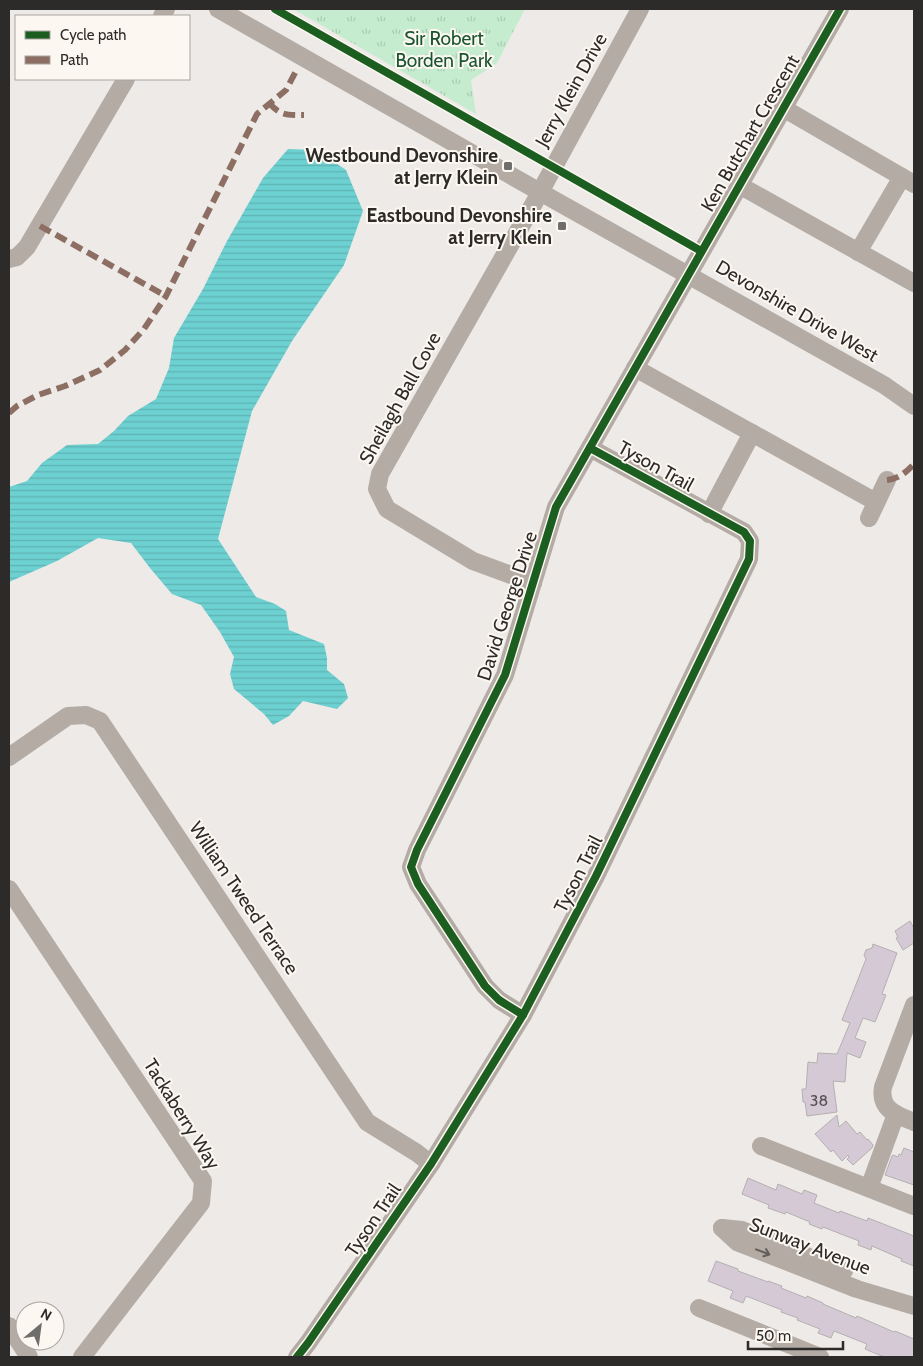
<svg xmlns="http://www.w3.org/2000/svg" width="923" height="1366" font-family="Cabin,sans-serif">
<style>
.park{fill:url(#park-tufts)}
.water{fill:url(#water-rules)}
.building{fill:#d5c9d6;stroke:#b3b0b0}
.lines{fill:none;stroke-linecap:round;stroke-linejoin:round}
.minor{stroke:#b3aba4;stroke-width:18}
.quiet{stroke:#8d6e63;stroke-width:6;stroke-dasharray:12 6;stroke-linecap:butt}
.cycleway-casing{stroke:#fdf7f1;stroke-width:11}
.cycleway{stroke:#1b5e20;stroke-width:8}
.oneway{stroke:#635e5a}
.poi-dot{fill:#706e6c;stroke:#fdf7f1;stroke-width:2}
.labels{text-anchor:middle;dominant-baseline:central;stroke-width:4;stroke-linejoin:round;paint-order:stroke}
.number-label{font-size:16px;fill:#575254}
.park-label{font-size:19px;fill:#185530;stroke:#fdf7f1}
.street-label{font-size:19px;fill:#2d2b29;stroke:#fdf7f1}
.poi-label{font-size:19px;font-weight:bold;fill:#2d2b29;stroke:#fdf7f1;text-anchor:end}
</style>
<defs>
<pattern id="park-tufts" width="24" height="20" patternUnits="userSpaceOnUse" patternTransform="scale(1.25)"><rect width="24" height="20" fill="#c5ecce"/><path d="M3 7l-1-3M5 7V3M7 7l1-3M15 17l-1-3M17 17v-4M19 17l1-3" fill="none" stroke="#aacbb1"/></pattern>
<pattern id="water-rules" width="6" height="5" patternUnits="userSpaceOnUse" patternTransform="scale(1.25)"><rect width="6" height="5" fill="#6dd0d1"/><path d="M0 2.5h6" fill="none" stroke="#5fb3b3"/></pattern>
</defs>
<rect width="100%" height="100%" fill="#edeae7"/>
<polygon class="park" points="293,9 525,9 497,63 471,80 476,114"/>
<polygon class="water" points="288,149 316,150 346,170 363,211 344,265 292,341 252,411 218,539 256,597 275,604 286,611 289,630 324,644 327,658 327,670 344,684 348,698 337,709 303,701 289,716 273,725 264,714 234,689 230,674 234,657 220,632 201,605 172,594 150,568 131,543 98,538 57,561 9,582 9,487 27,481 42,463 67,445 98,444 114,431 128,416 156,399 169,368 174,338 203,289 227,241 263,178"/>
<g class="building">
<polygon points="910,921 914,928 914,943 903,950 896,938 898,937 895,931"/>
<polygon points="873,944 897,953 882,994 886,995 875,1022 863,1018 855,1038 866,1042 860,1058 847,1053 845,1082 833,1081 837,1112 807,1116 805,1102 803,1102 802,1089 806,1089 808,1062 817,1063 818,1053 837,1054 850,1023 842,1020 866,959 864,955 866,950 872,948"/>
<polygon points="837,1115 839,1127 846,1121 857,1134 860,1132 867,1140 868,1139 873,1145 872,1148 853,1165 847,1159 849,1157 848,1155 842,1161 833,1150 831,1152 815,1134"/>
<polygon points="904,1148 914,1152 914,1185 885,1175 892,1156 893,1155 898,1157 899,1154 901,1155"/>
<polygon points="748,1178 776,1190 778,1184 802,1194 804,1190 817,1195 814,1203 839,1213 840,1211 867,1221 868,1218 914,1236 914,1266 901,1261 902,1259 872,1246 871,1250 858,1245 859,1241 823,1227 822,1229 809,1224 810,1222 786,1212 785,1214 768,1208 769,1205 742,1194"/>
<polygon points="716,1261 738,1269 738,1271 768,1282 768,1281 782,1286 781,1288 806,1298 807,1296 823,1303 823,1304 856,1318 857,1316 894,1332 895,1331 914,1339 914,1357 884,1357 865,1349 867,1344 834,1331 831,1338 818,1333 820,1329 797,1320 798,1318 781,1312 782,1310 746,1296 743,1303 730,1298 733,1291 708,1281"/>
</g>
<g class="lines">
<g class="minor">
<polyline points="218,9 540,192 884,385 914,406"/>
<polyline points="162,16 166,9"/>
<polyline points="783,108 914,184"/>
<polyline points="739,185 914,283"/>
<polyline points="858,252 902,177"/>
<polyline points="9,259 17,257 27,247 126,79"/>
<polyline points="635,368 876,502"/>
<polyline points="709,514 752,433"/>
<polyline points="869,518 887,480"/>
<polyline points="533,583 473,561 387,509 377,489 380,474 533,205 640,9"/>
<polyline points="9,757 68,716 86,715 100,721 367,1122 417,1153 431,1164"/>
<polyline points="9,889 203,1181 201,1203 82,1357"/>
<path d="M914,1005L883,1087C879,1109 896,1115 914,1122"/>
<polyline points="523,1015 499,1000 485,986 418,884 411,867 417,850 505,675 556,507 840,9"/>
<polyline points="761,1146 914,1206"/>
<polyline points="869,1188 896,1114"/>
<polyline points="722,1228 737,1242 857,1289 914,1306"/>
<polyline points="722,1228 742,1230 844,1271"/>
<polyline points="699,1308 820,1357"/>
<polyline points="9,1326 29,1357"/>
<polyline points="297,1357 308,1343 431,1164 523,1015 596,876 749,559 750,541 744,532 590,448"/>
</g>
<g class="quiet">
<path d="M269,103C281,116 287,115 304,115"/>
<polyline points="40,226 166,296"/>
<polyline points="9,413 17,406 38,395 65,386 100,370 125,350 144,329 166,296 257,114 286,90 296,71"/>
<path d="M887,480C899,479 906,472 914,464"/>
</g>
<defs>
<g id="cycleway">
<polyline points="275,9 701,251"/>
<polyline points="523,1015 499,1000 485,986 418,884 411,867 417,850 505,675 556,507 840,9"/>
<polyline points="297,1357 308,1343 431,1164 523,1015 596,876 749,559 750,541 744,532 590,448"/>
</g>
</defs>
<use href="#cycleway" class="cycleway-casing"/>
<use href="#cycleway" class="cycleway"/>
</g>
<defs><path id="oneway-shaft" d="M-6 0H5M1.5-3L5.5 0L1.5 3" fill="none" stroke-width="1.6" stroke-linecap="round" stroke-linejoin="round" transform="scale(1.25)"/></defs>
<use class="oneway" href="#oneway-shaft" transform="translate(763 1252) rotate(21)"/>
<g class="poi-dot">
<rect x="503" y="161" width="10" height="10" rx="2.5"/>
<rect x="557" y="221" width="10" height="10" rx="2.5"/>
</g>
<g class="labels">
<g class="number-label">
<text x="819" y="1100">38</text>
</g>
<g class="park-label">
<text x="444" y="38">Sir Robert<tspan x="444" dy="22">Borden Park</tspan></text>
</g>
<g class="street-label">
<text transform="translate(571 90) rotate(-61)">Jerry Klein Drive</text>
<text transform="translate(750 133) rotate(-60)">Ken Butchart Crescent</text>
<text transform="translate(797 311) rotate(30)">Devonshire Drive West</text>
<text transform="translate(400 398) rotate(-61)">Sheilagh Ball Cove</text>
<text transform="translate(656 466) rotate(29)">Tyson Trail</text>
<text transform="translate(507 606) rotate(-72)">David George Drive</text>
<text transform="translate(578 874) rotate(-63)">Tyson Trail</text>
<text transform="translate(244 898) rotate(56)">William Tweed Terrace</text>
<text transform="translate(182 1114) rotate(58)">Tackaberry Way</text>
<text transform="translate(373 1220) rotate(-56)">Tyson Trail</text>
<text transform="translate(810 1246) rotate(21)">Sunway Avenue</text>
</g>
<g class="poi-label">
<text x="498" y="155">Westbound Devonshire<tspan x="498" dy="22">at Jerry Klein</tspan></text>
<text x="552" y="215">Eastbound Devonshire<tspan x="552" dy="22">at Jerry Klein</tspan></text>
</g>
</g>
<rect width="923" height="1366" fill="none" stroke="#2d2b29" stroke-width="20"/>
<rect x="15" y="15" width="175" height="65" fill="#fdf7f1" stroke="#aaa5a1"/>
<rect x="25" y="31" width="25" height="8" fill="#1b5e20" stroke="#aaa5a1"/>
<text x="60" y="40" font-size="15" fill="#2d2b29">Cycle path</text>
<rect x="25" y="56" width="25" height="8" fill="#8d6e63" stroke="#aaa5a1"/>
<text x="60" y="65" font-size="15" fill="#2d2b29">Path</text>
<g transform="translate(40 1326) rotate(29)"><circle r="24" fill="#fdf7f1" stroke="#aaa5a1"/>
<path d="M0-4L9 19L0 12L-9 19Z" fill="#706e6c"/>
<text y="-8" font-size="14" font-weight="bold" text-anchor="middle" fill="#2d2b29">N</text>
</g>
<path d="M748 1341v8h95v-8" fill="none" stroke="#2d2b29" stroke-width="2.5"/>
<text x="756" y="1341" font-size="15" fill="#2d2b29" stroke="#fdf7f1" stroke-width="4" paint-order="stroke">50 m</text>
</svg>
